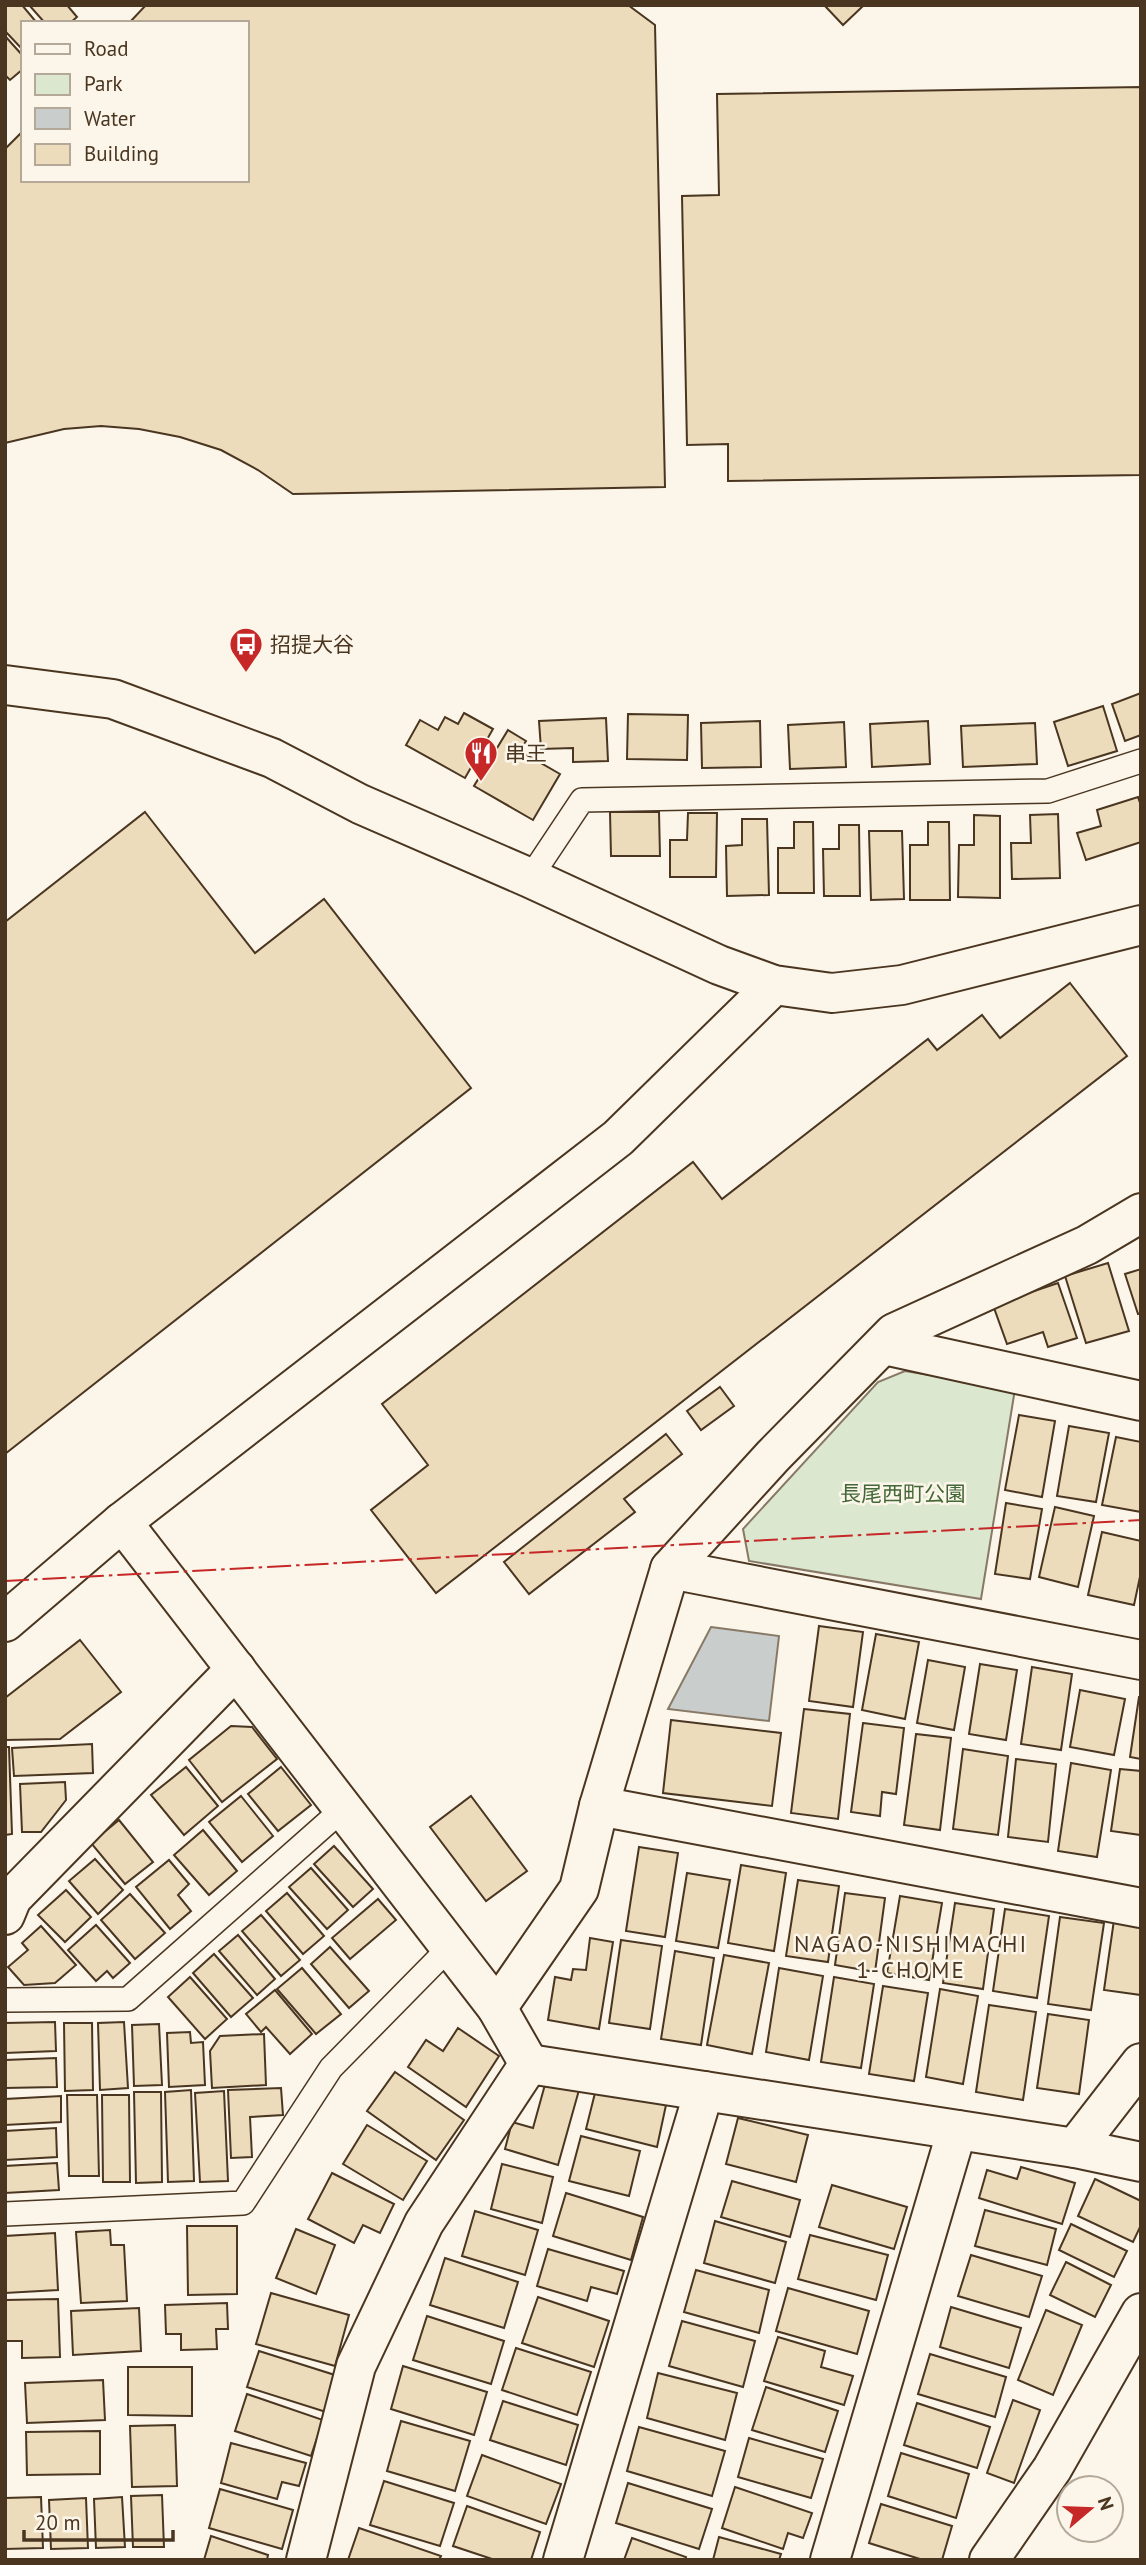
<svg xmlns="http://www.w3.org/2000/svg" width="1146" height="2565" font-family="'PT Sans','Noto Sans JP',sans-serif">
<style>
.green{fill:#dce7d0;stroke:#887966;stroke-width:2}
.water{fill:#c9cecd;stroke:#887966;stroke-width:2}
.building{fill:#ecdcbc;stroke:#4a3520;stroke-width:2}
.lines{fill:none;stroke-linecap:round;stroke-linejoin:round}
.service-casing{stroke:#4a3520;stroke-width:26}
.minor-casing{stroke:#4a3520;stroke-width:42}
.tertiary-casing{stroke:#4a3520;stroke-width:42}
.primary-casing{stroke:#4a3520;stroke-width:42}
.service{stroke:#fbf6e9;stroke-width:23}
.minor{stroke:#fbf6e9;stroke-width:38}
.tertiary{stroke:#fbf6e9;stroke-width:38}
.primary{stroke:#fbf6e9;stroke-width:38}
.power{stroke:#c62828;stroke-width:2;stroke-dasharray:24 5 3.5 5;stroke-linecap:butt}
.labels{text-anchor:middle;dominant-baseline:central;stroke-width:5;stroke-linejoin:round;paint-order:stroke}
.poi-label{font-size:21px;fill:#4a3520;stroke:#fbf6e9;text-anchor:start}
.park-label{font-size:21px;fill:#436837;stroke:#fbf6e9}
.neighbourhood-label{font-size:23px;letter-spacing:2px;fill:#4a3520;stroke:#fbf6e9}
</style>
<rect width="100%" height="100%" fill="#fbf6e9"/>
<polygon class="green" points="905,1371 1015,1389 981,1599 749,1561 743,1529 878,1382"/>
<polygon class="water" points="711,1627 779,1636 769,1721 668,1709"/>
<g class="building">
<polygon points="5,5 22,5 37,23 23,23 23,50 5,31"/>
<polygon points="29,5 67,5 77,17 70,23 45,23"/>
<polygon points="146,5 628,5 655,25 665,487 293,494 258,470 221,450 180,437 139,429 101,426 64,429 5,443 5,149 23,131 23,180 247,180 247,23 129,23"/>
<polygon points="824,5 862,5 863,6 843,25"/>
<polygon points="5,36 23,56 23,69 10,80 5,75"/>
<polygon points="1141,87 1141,475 728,481 728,444 687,445 682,196 719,195 717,94"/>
<polygon points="1141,693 1141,735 1125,741 1112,704"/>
<polygon points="1103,706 1117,751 1068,766 1054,722"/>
<polygon points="464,713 493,729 465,778 406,745 420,720 438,730 445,717 458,724"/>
<polygon points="628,714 688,715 687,760 627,759"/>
<polygon points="606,718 608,761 573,762 573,748 541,749 539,721"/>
<polygon points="760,721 761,767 702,768 701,723"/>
<polygon points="928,721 930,764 872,767 870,724"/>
<polygon points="844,722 846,767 790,769 788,725"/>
<polygon points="1035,723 1037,764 963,767 961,726"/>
<polygon points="508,730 526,741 520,751 560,774 533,820 474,786"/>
<polygon points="1138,797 1141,806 1141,842 1086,860 1077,833 1101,826 1097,810"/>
<polygon points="145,812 255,953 324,899 471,1088 5,1454 5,922"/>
<polygon points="610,812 659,812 660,856 611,856"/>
<polygon points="688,813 717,813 716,877 670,877 670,840 687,840"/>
<polygon points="1058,814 1060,878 1012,879 1011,843 1031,843 1030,815"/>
<polygon points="974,815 1000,816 1000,898 958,897 959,845 974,845"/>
<polygon points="742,819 767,819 769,895 727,896 726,846 742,845"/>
<polygon points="794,822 813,822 814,893 778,893 778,848 794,848"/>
<polygon points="928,822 949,822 950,900 910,900 910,845 928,845"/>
<polygon points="839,825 859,825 860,896 824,896 823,849 839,849"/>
<polygon points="869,831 902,831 904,899 871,900"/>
<polygon points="1070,983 1127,1056 436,1593 371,1510 428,1465 382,1404 693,1162 722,1199 928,1039 937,1050 982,1015 1000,1038"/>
<polygon points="1108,1263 1129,1331 1086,1343 1065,1276"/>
<polygon points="1141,1269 1141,1313 1138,1314 1125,1274"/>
<polygon points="1058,1283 1077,1338 1048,1347 1043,1332 1007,1344 993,1305"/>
<polygon points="720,1387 734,1406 701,1430 687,1411"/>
<polygon points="1019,1415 1055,1421 1042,1497 1005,1490"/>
<polygon points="1069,1426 1109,1433 1096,1502 1057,1496"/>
<polygon points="666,1434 682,1454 624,1499 635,1512 529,1594 504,1562"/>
<polygon points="1116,1437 1141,1442 1141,1512 1102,1505"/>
<polygon points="1006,1503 1042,1509 1030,1579 995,1574"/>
<polygon points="1055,1507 1094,1516 1078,1587 1039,1577"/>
<polygon points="1102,1532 1141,1541 1141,1572 1134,1605 1088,1595"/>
<polygon points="819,1626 863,1632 853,1707 809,1701"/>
<polygon points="876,1634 919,1642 905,1719 862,1710"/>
<polygon points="80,1640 121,1692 60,1739 5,1740 5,1698"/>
<polygon points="928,1660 965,1667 954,1730 917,1723"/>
<polygon points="980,1664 1017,1670 1006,1740 969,1734"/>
<polygon points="1032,1667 1072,1674 1061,1750 1021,1744"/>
<polygon points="1080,1690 1125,1699 1114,1755 1070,1747"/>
<polygon points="1139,1697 1141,1697 1141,1759 1130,1757"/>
<polygon points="804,1709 850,1714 838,1819 791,1813"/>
<polygon points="671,1720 781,1733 772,1806 663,1793"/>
<polygon points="863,1723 904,1728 896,1794 882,1792 880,1816 851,1812"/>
<polygon points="231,1726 252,1727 277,1759 222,1802 189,1760"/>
<polygon points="916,1734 951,1738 940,1830 904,1825"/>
<polygon points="92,1744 93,1773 14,1776 12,1748"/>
<polygon points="5,1747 9,1747 12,1834 5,1835"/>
<polygon points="963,1749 1008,1756 998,1835 953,1829"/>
<polygon points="1016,1759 1056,1764 1048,1842 1008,1837"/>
<polygon points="1071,1763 1111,1770 1097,1857 1058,1851"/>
<polygon points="186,1767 218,1806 184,1835 151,1795"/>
<polygon points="281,1767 311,1805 278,1831 248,1794"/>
<polygon points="1120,1769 1141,1771 1141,1835 1111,1831"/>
<polygon points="65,1782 66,1800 41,1832 22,1832 20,1784"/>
<polygon points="241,1796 273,1836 242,1862 209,1822"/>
<polygon points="471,1796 527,1871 486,1901 430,1827"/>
<polygon points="119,1820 153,1862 125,1884 91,1843"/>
<polygon points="203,1830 237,1871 209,1895 174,1855"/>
<polygon points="334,1846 373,1889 353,1907 314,1864"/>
<polygon points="639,1847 678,1853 665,1937 626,1931"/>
<polygon points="95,1859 123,1890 98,1914 69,1881"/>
<polygon points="169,1860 189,1884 178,1895 191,1911 170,1929 136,1887"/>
<polygon points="741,1865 786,1873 774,1951 728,1943"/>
<polygon points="311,1868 348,1910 327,1929 289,1887"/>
<polygon points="687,1873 730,1880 718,1948 676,1941"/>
<polygon points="798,1880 839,1886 828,1962 786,1956"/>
<polygon points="66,1890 91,1917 65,1942 38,1915"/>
<polygon points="287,1893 324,1936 303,1954 266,1911"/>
<polygon points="845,1893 885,1898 875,1972 835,1965"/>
<polygon points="130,1894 165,1933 135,1959 101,1920"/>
<polygon points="900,1896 942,1903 929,1980 887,1973"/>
<polygon points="378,1899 396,1920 350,1959 332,1938"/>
<polygon points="955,1903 994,1909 983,1989 943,1983"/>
<polygon points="1005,1909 1049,1916 1037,1998 993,1991"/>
<polygon points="261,1915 300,1960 281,1976 242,1931"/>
<polygon points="1060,1917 1104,1923 1091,2010 1048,2004"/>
<polygon points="1114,1920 1141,1924 1141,1995 1104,1990"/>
<polygon points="96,1925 130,1963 113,1978 107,1971 96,1981 68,1950"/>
<polygon points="41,1926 76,1965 55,1983 24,1985 8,1967 28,1950 22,1943"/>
<polygon points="238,1935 275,1979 257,1995 219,1951"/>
<polygon points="590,1938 613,1942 599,2029 548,2020 555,1977 571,1980 573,1969 586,1970"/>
<polygon points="621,1940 662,1946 650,2029 609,2023"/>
<polygon points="330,1947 369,1991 349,2008 311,1964"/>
<polygon points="675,1951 714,1958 701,2045 661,2039"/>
<polygon points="214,1954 253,1998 231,2017 193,1973"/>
<polygon points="724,1955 769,1963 752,2054 707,2045"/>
<polygon points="302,1968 341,2014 316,2034 277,1989"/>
<polygon points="779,1968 823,1976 809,2060 766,2052"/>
<polygon points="190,1977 227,2019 205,2039 168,1997"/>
<polygon points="834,1977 874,1984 861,2068 821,2062"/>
<polygon points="883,1986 928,1993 914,2081 869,2074"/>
<polygon points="940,1989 978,1996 963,2084 926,2077"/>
<polygon points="275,1990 312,2034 290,2054 266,2027 261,2032 246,2014"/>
<polygon points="989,2005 1036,2012 1023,2100 976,2092"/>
<polygon points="1048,2014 1089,2020 1079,2094 1037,2088"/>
<polygon points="55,2022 56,2051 5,2053 5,2023"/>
<polygon points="124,2022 128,2088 100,2090 98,2023"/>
<polygon points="64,2023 92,2023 93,2090 65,2091"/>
<polygon points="159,2024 162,2085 134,2086 132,2025"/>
<polygon points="458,2028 499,2056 466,2107 408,2067 426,2040 443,2051"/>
<polygon points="190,2032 191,2043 203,2042 205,2085 169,2087 167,2033"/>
<polygon points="264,2034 266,2085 212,2088 210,2051 220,2036"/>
<polygon points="56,2058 57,2087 5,2088 5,2060"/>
<polygon points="395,2072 464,2120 436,2160 367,2111"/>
<polygon points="546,2081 579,2090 558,2165 505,2149 512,2122 533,2128"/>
<polygon points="281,2088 283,2115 250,2117 252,2157 231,2158 228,2090"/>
<polygon points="596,2089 666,2105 657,2147 586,2129"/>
<polygon points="191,2090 194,2181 168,2182 165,2092"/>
<polygon points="224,2091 228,2181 200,2182 195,2093"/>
<polygon points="134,2092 161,2092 162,2182 136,2183"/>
<polygon points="67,2095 97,2095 99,2176 69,2176"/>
<polygon points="102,2095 129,2095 130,2182 103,2182"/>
<polygon points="61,2096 61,2122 5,2125 5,2099"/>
<polygon points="738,2118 808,2135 796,2182 726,2164"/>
<polygon points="367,2125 427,2161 403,2200 343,2164"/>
<polygon points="56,2128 57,2157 5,2160 5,2131"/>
<polygon points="581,2136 640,2151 629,2196 569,2181"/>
<polygon points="57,2163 59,2190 5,2193 5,2166"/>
<polygon points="502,2164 553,2177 542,2223 491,2209"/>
<polygon points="1021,2167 1075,2183 1062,2224 979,2198 987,2170 1017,2179"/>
<polygon points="332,2173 394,2204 380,2233 363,2225 354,2243 308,2219"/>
<polygon points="1095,2179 1141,2201 1141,2225 1133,2242 1078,2216"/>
<polygon points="732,2181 800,2200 790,2237 721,2217"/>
<polygon points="832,2185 907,2207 894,2249 819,2227"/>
<polygon points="566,2193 643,2217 631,2260 553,2236"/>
<polygon points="985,2210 1056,2229 1047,2265 975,2246"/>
<polygon points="475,2211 538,2230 525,2275 462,2256"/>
<polygon points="715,2221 786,2242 775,2283 704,2263"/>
<polygon points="1071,2224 1127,2251 1114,2277 1059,2250"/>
<polygon points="187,2226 237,2226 237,2294 188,2295"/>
<polygon points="296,2229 335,2245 316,2294 276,2278"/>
<polygon points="110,2230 111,2245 124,2245 127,2301 81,2303 76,2232"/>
<polygon points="55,2233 58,2290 5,2293 5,2236"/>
<polygon points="810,2235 888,2255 876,2300 798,2279"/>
<polygon points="548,2249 624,2271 617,2294 591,2287 587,2301 537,2286"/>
<polygon points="971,2255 1042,2276 1029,2317 958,2296"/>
<polygon points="445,2258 518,2282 504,2328 430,2305"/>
<polygon points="1066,2262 1111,2285 1095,2317 1050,2295"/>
<polygon points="696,2270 769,2290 759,2333 684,2312"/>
<polygon points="788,2288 869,2311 857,2354 776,2331"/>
<polygon points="271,2293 349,2315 335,2366 256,2344"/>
<polygon points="538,2297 609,2321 594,2367 522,2343"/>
<polygon points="58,2299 60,2357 22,2358 22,2341 5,2341 5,2300"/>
<polygon points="227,2303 228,2329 216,2329 217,2349 181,2350 181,2334 166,2334 165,2305"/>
<polygon points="951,2307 1021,2328 1009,2368 940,2347"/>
<polygon points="139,2308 141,2351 73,2355 71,2311"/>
<polygon points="1046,2310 1082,2325 1053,2395 1018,2380"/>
<polygon points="427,2316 504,2341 491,2384 413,2360"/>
<polygon points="682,2321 755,2341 743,2387 669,2366"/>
<polygon points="778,2337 825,2351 821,2367 853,2376 844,2405 764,2381"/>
<polygon points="516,2348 591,2372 577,2415 502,2390"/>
<polygon points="259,2351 338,2376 326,2412 247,2387"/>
<polygon points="930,2354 1006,2377 995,2417 918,2394"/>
<polygon points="403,2366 487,2392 474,2435 391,2409"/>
<polygon points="128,2367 192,2367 192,2416 128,2415"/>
<polygon points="658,2373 737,2393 725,2440 647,2418"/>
<polygon points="103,2380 105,2420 27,2423 25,2383"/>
<polygon points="766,2387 838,2411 825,2452 752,2430"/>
<polygon points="247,2394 323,2420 311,2456 235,2431"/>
<polygon points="1013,2400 1040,2410 1014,2483 987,2473"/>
<polygon points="503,2401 578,2425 566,2465 490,2440"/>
<polygon points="917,2403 990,2427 977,2468 904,2445"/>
<polygon points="401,2421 470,2441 455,2491 387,2471"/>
<polygon points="175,2425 177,2486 132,2487 130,2426"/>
<polygon points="639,2427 725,2451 712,2496 627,2471"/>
<polygon points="100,2431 100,2474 27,2475 26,2432"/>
<polygon points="749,2438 823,2459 811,2498 738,2477"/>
<polygon points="231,2443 306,2463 299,2486 282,2482 277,2499 221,2483"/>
<polygon points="901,2453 969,2474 956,2518 888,2496"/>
<polygon points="482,2455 561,2484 546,2524 467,2496"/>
<polygon points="384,2481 454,2503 440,2546 370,2525"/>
<polygon points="628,2483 712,2509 699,2549 616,2523"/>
<polygon points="735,2487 812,2513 803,2538 788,2533 783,2549 722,2528"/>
<polygon points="220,2489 293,2510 282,2549 209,2528"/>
<polygon points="162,2495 164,2547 133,2547 131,2496"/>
<polygon points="41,2497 43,2548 5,2549 5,2498"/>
<polygon points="122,2497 125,2547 96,2548 94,2499"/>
<polygon points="86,2498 88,2548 51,2549 49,2500"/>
<polygon points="881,2504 952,2526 942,2560 923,2560 869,2543"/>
<polygon points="467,2506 540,2532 531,2560 495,2560 453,2546"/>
<polygon points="359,2528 441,2556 439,2560 348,2560"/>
<polygon points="211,2536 268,2555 267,2560 204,2560"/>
<polygon points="719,2537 781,2554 779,2560 713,2560"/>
<polygon points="632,2538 686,2557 685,2560 624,2560"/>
</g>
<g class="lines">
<defs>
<g id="service">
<polyline points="530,878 582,800 1048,791 1141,761"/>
<polyline points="5,2000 128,1999 344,1808"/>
<polyline points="5,2214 243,2203 331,2068 450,1947"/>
</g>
<g id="minor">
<polyline points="884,1345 1141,1401"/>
<polyline points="122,1522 497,2008 529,2064 424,2223 356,2366 306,2560"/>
<polyline points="670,1569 1141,1660"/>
<polyline points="599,1806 1141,1908"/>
<polyline points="5,1915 12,1898 236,1669"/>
<polyline points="497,2008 579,1889 599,1806 670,1569 773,1456 894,1333 1087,1245 1141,1213"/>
<polyline points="529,2064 1075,2148 1141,2162"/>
<polyline points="1075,2148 1141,2063"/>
<polyline points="563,2560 704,2091"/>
<polyline points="830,2560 957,2130"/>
</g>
<g id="tertiary">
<polyline points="5,685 113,699 272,758 360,804 530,878 719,965 774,985 832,993 902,985 1141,925"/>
<polyline points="5,1622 122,1522 618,1138 774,985"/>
</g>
<polyline id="primary" points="989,2560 1052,2469 1141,2313"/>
</defs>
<use href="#service" class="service-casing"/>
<use href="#minor" class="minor-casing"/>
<use href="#tertiary" class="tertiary-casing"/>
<use href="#primary" class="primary-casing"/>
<use href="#service" class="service"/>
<use href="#minor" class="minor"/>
<use href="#tertiary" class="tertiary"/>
<use href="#primary" class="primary"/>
<polyline class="power" points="5,1581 1141,1520"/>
</g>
<defs>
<symbol id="bus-pin" viewBox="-11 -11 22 30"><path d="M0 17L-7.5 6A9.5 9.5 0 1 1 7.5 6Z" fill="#c62828" stroke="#fbf6e9"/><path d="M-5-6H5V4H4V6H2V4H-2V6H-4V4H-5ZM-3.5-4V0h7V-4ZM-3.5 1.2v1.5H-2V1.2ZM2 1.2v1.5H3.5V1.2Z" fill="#fff"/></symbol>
<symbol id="restaurant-pin" viewBox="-11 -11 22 30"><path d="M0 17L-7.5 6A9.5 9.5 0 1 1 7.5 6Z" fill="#c62828" stroke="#fbf6e9"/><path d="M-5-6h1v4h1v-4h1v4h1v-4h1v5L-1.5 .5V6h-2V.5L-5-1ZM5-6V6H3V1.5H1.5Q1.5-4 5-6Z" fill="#fff"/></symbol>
</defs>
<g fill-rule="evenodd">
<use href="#bus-pin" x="227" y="625" width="38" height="52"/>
<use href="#restaurant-pin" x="462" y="734" width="38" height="52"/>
</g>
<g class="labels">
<g class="poi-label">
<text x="270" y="644">招提大谷</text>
<text x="505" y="753">串王</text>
</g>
<g class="park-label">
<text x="903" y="1493">長尾西町公園</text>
</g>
<g class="neighbourhood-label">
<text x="911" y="1943">NAGAO-NISHIMACHI<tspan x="911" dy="26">1-CHOME</tspan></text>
</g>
</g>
<rect width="1146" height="2565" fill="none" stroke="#4a3520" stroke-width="14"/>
<rect x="21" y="21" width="228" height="161" fill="#fbf6e9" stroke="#b4a999" stroke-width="2"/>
<rect x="35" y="44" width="35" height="10" fill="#fbf6e9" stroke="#b4a999" stroke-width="2"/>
<text x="84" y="56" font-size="21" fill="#4a3520">Road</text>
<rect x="35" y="74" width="35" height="21" fill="#dce7d0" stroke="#b4a999" stroke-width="2"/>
<text x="84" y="91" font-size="21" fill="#4a3520">Park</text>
<rect x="35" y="108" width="35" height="21" fill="#c9cecd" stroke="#b4a999" stroke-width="2"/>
<text x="84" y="126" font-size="21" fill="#4a3520">Water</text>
<rect x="35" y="144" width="35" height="21" fill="#ecdcbc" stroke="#b4a999" stroke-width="2"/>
<text x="84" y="161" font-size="21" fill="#4a3520">Building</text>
<g transform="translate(1090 2509) rotate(71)"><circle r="33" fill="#fbf6e9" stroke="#b4a999" stroke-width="2"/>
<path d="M0-5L12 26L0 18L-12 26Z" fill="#c62828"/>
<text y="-10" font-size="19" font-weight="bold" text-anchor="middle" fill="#4a3520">N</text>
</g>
<path d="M24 2530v10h149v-10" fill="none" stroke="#4a3520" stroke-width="3.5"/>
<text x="35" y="2530" font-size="21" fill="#4a3520" stroke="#fbf6e9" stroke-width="5" paint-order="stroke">20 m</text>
</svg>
